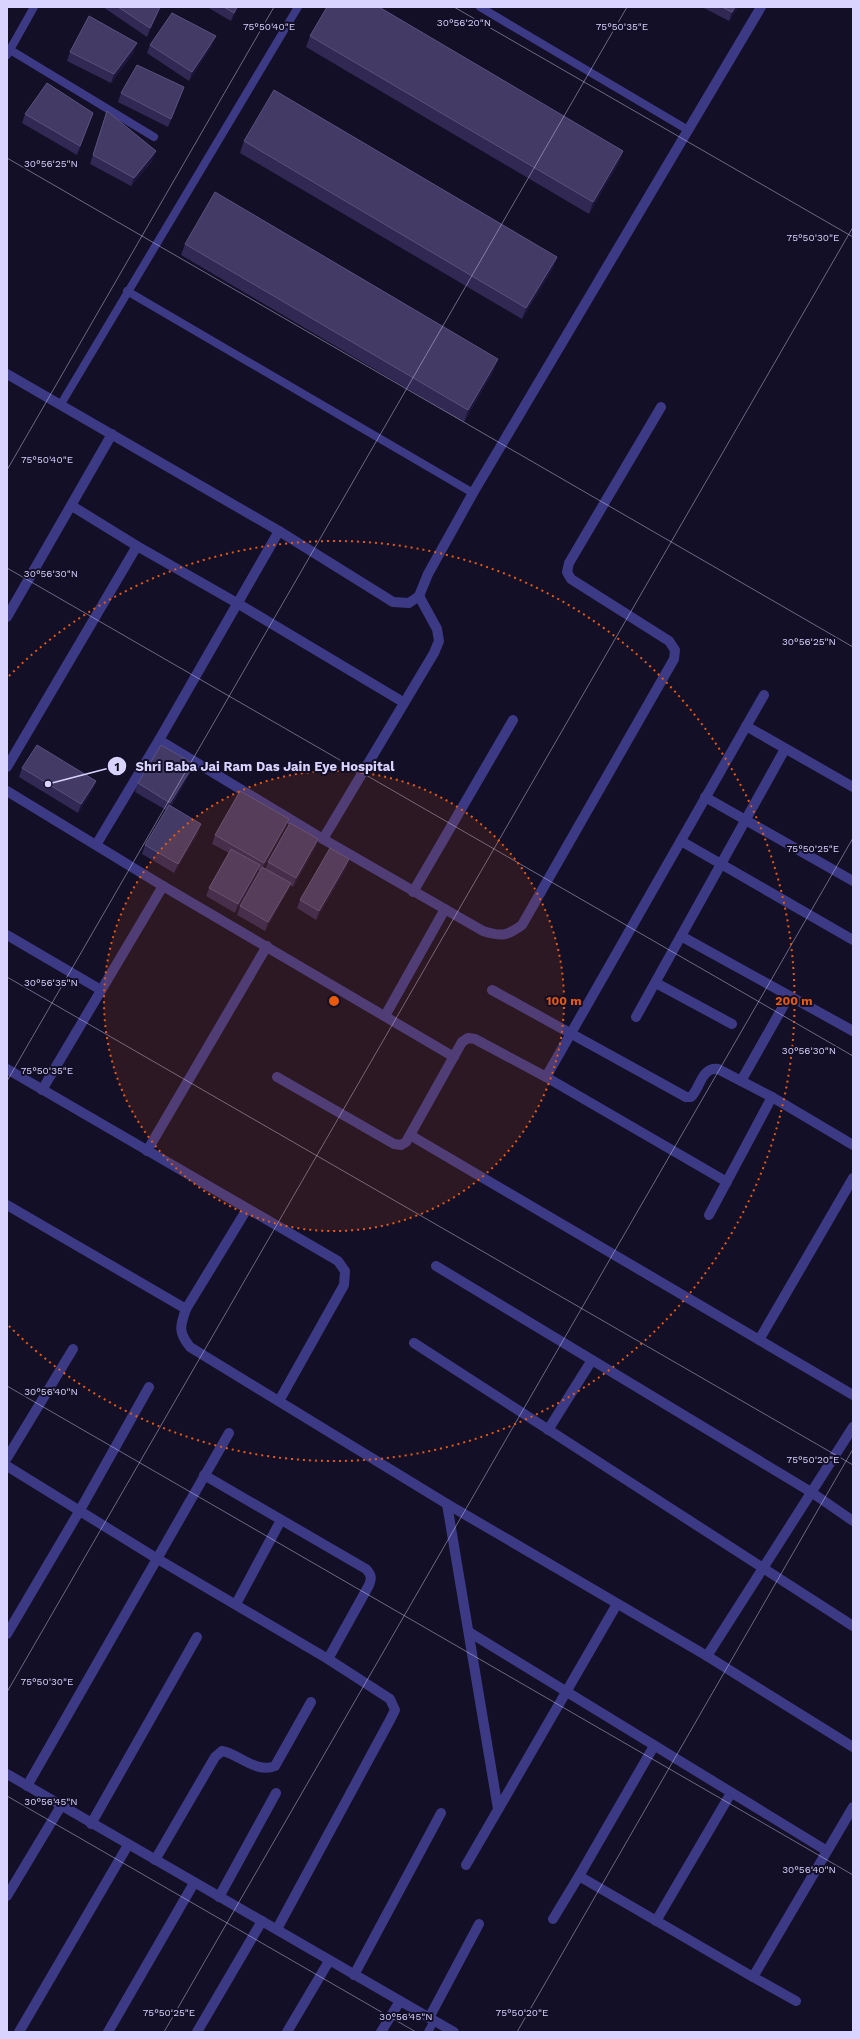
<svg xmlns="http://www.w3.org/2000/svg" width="860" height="2039" font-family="'Work Sans',sans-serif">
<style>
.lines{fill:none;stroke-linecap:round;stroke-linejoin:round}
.lane{stroke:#3d3a85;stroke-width:8}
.street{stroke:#3d3a85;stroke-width:10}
.wall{fill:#312854}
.shaded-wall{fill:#1d163a}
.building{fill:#433a66;stroke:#5a527e}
.ticks{fill:none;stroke:#d9d4ff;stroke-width:1;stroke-opacity:0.45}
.ring{fill:none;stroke:#e8590c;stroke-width:2;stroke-dasharray:2 4}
.ticks-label{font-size:10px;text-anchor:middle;fill:#d9d4ff;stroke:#130f26;stroke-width:4;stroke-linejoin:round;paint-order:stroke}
.centre{fill:#e8590c;stroke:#130f26;stroke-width:2}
.ring-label{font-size:12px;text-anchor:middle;font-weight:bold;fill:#e8590c;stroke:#130f26;stroke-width:4;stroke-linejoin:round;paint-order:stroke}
.leader{fill:none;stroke:#d9d4ff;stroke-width:1.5}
.callout-dot{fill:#d9d4ff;stroke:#130f26;stroke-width:1.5}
.mark-label{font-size:12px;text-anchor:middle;font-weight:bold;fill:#111}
.callout-label{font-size:13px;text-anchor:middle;font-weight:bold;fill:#d9d4ff;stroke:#130f26;stroke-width:4;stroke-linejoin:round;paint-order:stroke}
</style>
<rect width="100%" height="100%" fill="#130f26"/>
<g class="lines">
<g class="lane">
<polyline points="480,7 688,130"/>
<polyline points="7,48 154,137"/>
<polyline points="7,55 34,7"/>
<polyline points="127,291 473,493"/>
<polyline points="61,404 298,7"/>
<polyline points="428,2032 434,2021"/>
</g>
<g class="street">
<polyline points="7,374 279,531 393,602 409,603 419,596 428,574 473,493 761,7"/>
<polyline points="72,506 137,546 237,603 403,702"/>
<polyline points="7,617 112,434"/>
<polyline points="746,726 853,787"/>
<path d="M159,740L323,839L483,931C502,937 507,936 522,925L674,659L675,650L669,641L571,579L567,572L569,563L661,407"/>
<polyline points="7,767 137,546"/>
<polyline points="7,791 163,886 454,1057"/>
<polyline points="705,797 853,881"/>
<polyline points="323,839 434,653 439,641 437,629 419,596"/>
<polyline points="681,841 853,940"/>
<polyline points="96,845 159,740 279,531"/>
<polyline points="413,892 513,720"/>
<polyline points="7,935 101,990"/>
<polyline points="681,936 785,749"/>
<polyline points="656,983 732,1024"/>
<path d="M492,990L686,1097H691C701,1087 701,1067 718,1069L772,1097L853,1145"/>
<polyline points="385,1016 445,909"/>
<polyline points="636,1017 681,936 853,1031"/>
<polyline points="7,1069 338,1261 345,1271 344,1285 279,1401"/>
<polyline points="277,1077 394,1144 401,1145 406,1142 462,1042 468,1038 475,1039 546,1077 727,1182"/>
<polyline points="546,1077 764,695"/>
<polyline points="741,1081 789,996"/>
<polyline points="42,1090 163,886"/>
<polyline points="410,1135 853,1395"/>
<polyline points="147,1151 267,946"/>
<polyline points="7,1205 186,1309"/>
<path d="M247,1209L186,1309C180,1326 178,1332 190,1347L447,1504L707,1656L853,1747"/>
<polyline points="709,1215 772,1097"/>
<polyline points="436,1266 811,1492 853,1521"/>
<polyline points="759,1340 853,1178"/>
<polyline points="414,1343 853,1626"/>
<polyline points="548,1430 592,1360"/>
<polyline points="7,1458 73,1349"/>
<polyline points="7,1466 156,1558 328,1659 390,1699 395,1710 390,1720 277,1929"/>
<path d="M204,1475L366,1569C372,1575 372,1579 368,1587L328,1659"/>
<polyline points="447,1504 498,1809"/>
<polyline points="236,1604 281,1520"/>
<polyline points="469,1632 827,1851"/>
<polyline points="7,1634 80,1510 149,1387"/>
<polyline points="707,1656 853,1427"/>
<polyline points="7,1774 454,2032"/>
<polyline points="27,1786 229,1433"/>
<polyline points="91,1824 197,1637"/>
<path d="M155,1860L215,1757L222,1751C239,1754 257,1774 275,1766L311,1702"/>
<polyline points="466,1865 617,1604"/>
<polyline points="579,1876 654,1746"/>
<polyline points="7,1896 61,1806"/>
<polyline points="219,1897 276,1793"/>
<polyline points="553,1919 579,1876 753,1977 853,1807"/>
<polyline points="656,1921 731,1793"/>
<polyline points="354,1975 441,1813"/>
<polyline points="753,1977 796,2001"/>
<polyline points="429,2018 479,1924"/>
<polyline points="19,2032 128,1845"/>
<polyline points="108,2032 194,1883"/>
<polyline points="197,2032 262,1921"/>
<polyline points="287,2032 329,1961"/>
<polyline points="381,2032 400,2001"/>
</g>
</g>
<g class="wall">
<polygon points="103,7 161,7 147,37"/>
<polygon points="207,7 238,7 231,21"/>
<polygon points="702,7 738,7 729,21"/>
<polygon points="310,36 623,151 619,162 589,214 306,47"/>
<polygon points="150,45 212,45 189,81 147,53"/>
<polygon points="70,52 134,52 111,83 67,61"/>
<polygon points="184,87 168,127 118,102 121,93"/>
<polygon points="93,113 77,155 22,123 25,114"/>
<polygon points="104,120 153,160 131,186 90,164"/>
<polygon points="244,141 557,257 553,268 522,319 240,153"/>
<polygon points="185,244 494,370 464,422 181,255"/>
<polygon points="22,768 96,781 93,789 78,813 19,777"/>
<polygon points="190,773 171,806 198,833 174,873 142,854 145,845 166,810 135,792 138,783"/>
<polygon points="286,827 263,868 265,869 268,862 318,839 315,848 293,887 290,885 287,892 265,931 237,915 240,906 260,871 258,870 257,874 235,913 206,896 209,888 229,853 212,844 215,835"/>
<polygon points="349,859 346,868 316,920 297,908 300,900"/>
</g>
<g class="shaded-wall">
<polygon points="160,7 161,7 147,37 150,28"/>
<polygon points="237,7 238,7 231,21 234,13"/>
<polygon points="735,7 738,7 729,21 732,12"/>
<polygon points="216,36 212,45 189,81 192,72"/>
<polygon points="137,43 134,52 111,83 114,74"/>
<polygon points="156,151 153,160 131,186 134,178"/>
<polygon points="623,151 619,162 589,214 593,202"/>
<polygon points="557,257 553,268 522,319 526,308"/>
<polygon points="498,359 494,370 464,422 468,410"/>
<polygon points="194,764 190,773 167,811 170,803"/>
<polygon points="96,781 93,789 78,813 81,804"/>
<polygon points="289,819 286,827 261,871 264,863"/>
<polygon points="201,824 198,833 174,873 178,864"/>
<polygon points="318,839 315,848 293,887 296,878"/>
<polygon points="349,859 346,868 316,920 319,911"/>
<polygon points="260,865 257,874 235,913 238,904"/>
<polygon points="291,883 287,892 265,931 268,922"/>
</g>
<g class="building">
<polygon points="118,7 160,7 150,28"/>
<polygon points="224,7 237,7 234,13"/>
<polygon points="327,7 379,7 623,151 593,202 310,36"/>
<polygon points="722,7 735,7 732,12"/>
<polygon points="172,13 216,36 192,72 150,45"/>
<polygon points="89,16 137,43 114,74 70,52"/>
<polygon points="137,65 184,87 171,119 121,93"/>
<polygon points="47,83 93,113 80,146 25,114"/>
<polygon points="274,90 557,257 526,308 244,141"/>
<polygon points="107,111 156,151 134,178 93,155"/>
<polygon points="215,192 498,359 468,410 185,244"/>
<polygon points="37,745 96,781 81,804 22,768"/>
<polygon points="161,745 194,764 170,803 138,783"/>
<polygon points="240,791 289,819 264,863 215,835"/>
<polygon points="169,805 201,824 178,864 145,845"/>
<polygon points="290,823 318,839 296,878 268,862"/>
<polygon points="330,848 349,859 319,911 300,900"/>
<polygon points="231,849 260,865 238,904 209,888"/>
<polygon points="262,867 291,883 268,922 240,906"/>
</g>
<path class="ticks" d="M454,7L853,237M7,158L853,647M7,470L274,7M7,568L853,1056M7,977L853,1465M7,1081L627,7M7,1386L853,1875M7,1692L853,227M7,1796L416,2032M164,2032L853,838M517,2032L853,1449"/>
<circle cx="334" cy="1001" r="230" fill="#e8590c" fill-opacity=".12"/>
<g class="ring">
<circle cx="334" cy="1001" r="230"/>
<path d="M9 676A460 460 0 1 1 9 1326"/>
</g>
<g class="ticks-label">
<text x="464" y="26">30°56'20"N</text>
<text x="269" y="30">75°50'40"E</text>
<text x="622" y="30">75°50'35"E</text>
<text x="51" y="167">30°56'25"N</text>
<text x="813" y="241">75°50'30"E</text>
<text x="47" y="463">75°50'40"E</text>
<text x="51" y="577">30°56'30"N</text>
<text x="809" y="645">30°56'25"N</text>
<text x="813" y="852">75°50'25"E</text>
<text x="51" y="986">30°56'35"N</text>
<text x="809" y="1054">30°56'30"N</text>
<text x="47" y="1074">75°50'35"E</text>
<text x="51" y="1395">30°56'40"N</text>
<text x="813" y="1463">75°50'20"E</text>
<text x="47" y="1685">75°50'30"E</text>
<text x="51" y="1805">30°56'45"N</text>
<text x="809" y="1873">30°56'40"N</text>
<text x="169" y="2016">75°50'25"E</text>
<text x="522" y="2016">75°50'20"E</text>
<text x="406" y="2020">30°56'45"N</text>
</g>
<circle cx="334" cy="1001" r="6" class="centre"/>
<g class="ring-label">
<text x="564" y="1005">100 m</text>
<text x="794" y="1005">200 m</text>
</g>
<path class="leader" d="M48 784L117 766"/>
<g class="callout-dot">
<circle cx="48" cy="784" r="4"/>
<circle cx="117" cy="766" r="10"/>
</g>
<g class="mark-label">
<text x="117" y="771">1</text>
</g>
<g class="callout-label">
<text x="265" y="771">Shri Baba Jai Ram Das Jain Eye Hospital</text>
</g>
<rect width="860" height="2039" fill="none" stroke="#d9d4ff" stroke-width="16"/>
</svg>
